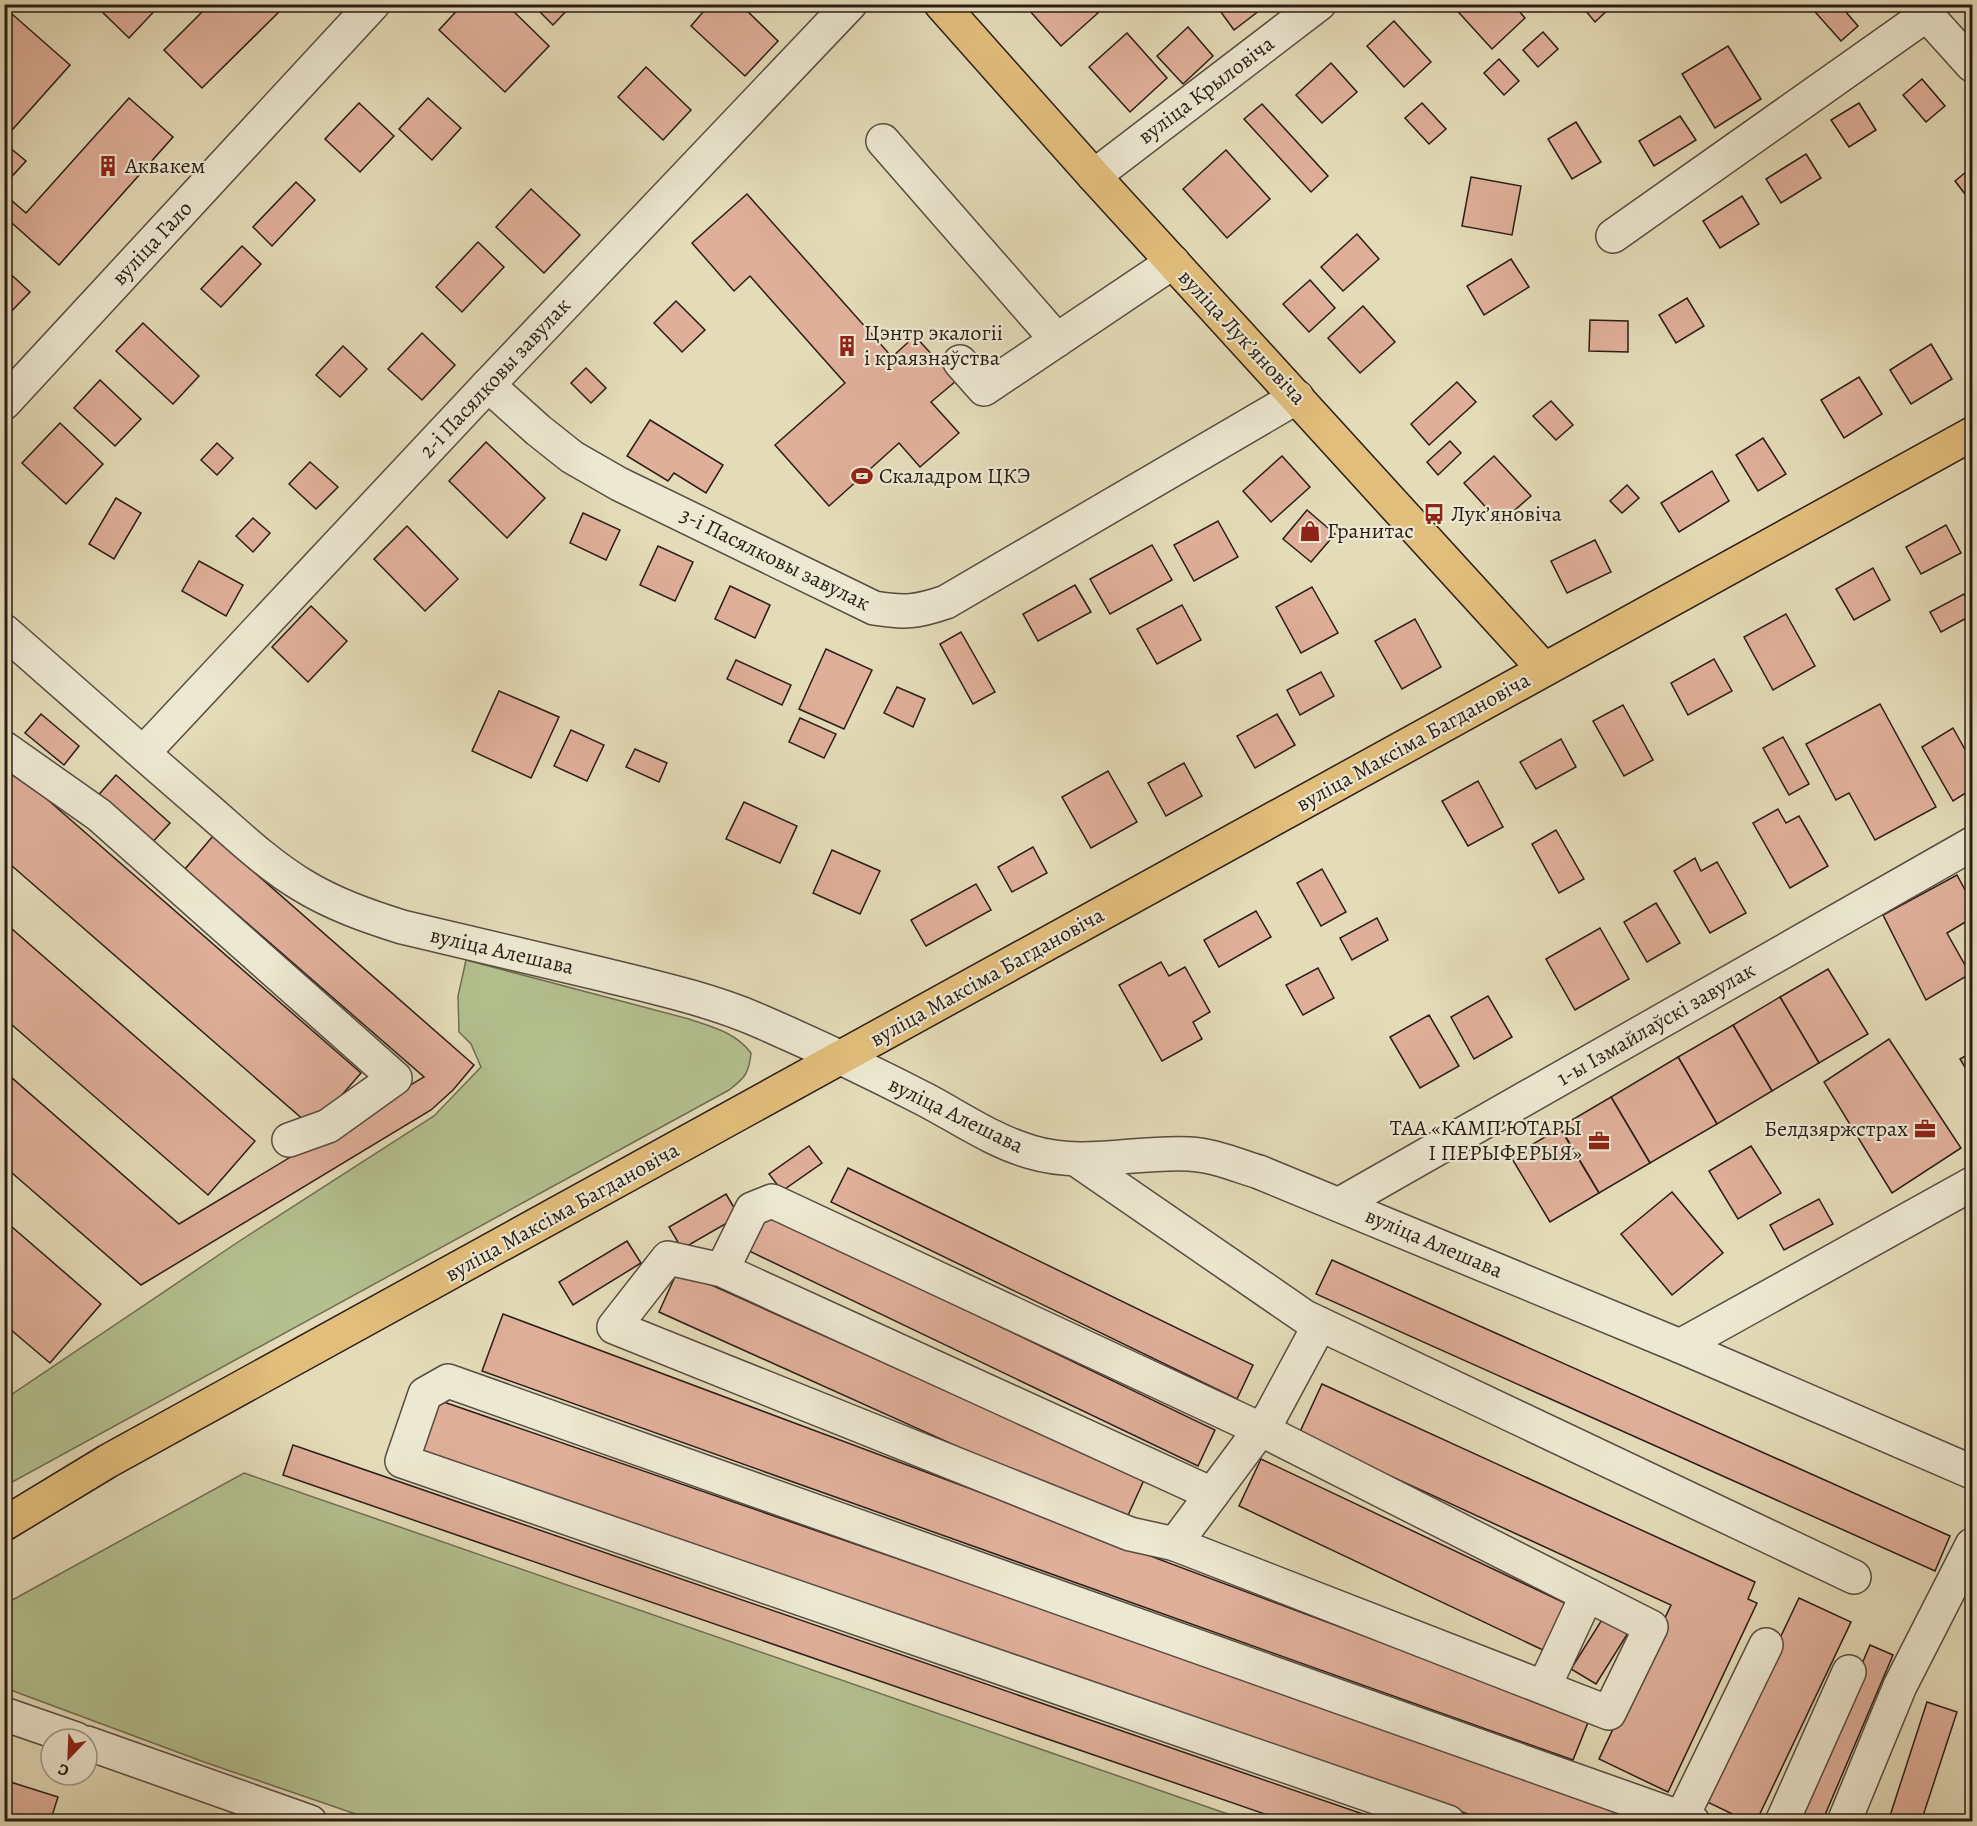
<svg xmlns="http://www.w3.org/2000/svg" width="1977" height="1826" font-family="Alegreya,serif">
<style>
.green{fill:#b4c08f;stroke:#6f6e54;stroke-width:1.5}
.building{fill:#e0af9a;stroke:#2a1d18;stroke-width:1.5}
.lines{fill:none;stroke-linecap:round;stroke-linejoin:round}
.minor-casing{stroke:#584c40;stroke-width:36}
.major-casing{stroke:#2a1d18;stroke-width:36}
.minor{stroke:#ede8d1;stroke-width:33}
.major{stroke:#e2be7c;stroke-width:33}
.labels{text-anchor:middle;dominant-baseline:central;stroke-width:4.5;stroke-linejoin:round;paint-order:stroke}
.street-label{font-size:22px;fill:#2a1d18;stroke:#ede8d1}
.poi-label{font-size:22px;fill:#2a1d18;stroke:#ede8d1;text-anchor:start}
</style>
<rect width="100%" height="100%" fill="#e4dbb8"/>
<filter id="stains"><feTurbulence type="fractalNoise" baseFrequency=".00333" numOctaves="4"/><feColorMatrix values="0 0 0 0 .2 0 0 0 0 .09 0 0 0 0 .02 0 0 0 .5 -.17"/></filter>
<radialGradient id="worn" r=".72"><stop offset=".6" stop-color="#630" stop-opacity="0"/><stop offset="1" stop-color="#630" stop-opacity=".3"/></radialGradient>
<g class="green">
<path d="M466,960L689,1019C712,1027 735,1032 751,1053C749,1073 745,1078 729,1090L5,1486V1399L238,1242L434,1116L481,1067L471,1044L459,1032L458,996Z"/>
<polygon points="244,1473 1248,1821 376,1821 204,1762 5,1688 5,1604"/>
</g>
<g class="building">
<polygon points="94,4 161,4 129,38"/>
<polygon points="210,4 287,4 202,88 164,50"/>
<polygon points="463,4 506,4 549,46 505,92 439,30"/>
<polygon points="532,4 571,4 572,5 553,25"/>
<polygon points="710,4 740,4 778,41 745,76 691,26"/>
<polygon points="1035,4 1090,4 1098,13 1061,46 1029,10"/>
<polygon points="1215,4 1268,4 1234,30"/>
<polygon points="1451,4 1513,4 1525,18 1492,49"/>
<polygon points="1580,4 1614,4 1595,22"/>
<polygon points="1808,4 1839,4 1858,26 1841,41"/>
<polygon points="4,7 70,65 4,139"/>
<polygon points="1394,21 1431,62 1404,87 1367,46"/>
<polygon points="1188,27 1213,56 1183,84 1157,56"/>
<polygon points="1543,32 1558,49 1538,67 1523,50"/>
<polygon points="1127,33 1167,78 1130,112 1089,67"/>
<polygon points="1728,46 1761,99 1715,128 1682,74"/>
<polygon points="1499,59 1519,81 1504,95 1484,73"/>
<polygon points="1331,63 1357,92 1322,123 1296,95"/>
<polygon points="646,67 691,110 663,140 618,97"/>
<polygon points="1922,79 1945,106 1926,122 1903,95"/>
<polygon points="129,98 173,137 59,265 4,216 4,194 26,213"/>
<polygon points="428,98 461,128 432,160 399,129"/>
<polygon points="359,103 394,136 360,172 325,139"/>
<polygon points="1422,103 1446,129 1429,144 1405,118"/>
<polygon points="1859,103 1876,130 1849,147 1831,120"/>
<polygon points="1262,104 1328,176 1311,192 1244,119"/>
<polygon points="1680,116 1696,140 1654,166 1639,141"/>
<polygon points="1576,122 1601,162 1572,179 1548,139"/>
<polygon points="4,143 26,161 4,185"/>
<polygon points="1226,150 1270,199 1227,238 1183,189"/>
<polygon points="1806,154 1821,178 1781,203 1766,179"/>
<polygon points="1972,167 1972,203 1955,181"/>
<polygon points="1471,177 1521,186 1512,235 1462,226"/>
<polygon points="296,182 315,200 272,246 253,227"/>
<polygon points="531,189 580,235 544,273 496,227"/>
<polygon points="747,194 892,357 915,336 956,381 931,402 959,433 920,467 899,443 829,506 775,445 845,383 750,276 734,291 692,243"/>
<polygon points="1742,196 1759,224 1720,248 1703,221"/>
<polygon points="1357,234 1379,259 1343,291 1321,267"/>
<polygon points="478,242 504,267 462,312 436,287"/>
<polygon points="242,246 261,264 221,307 201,289"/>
<polygon points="1511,259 1529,287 1484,315 1467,286"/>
<polygon points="4,268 30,292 4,319"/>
<polygon points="1310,280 1335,308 1309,332 1283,304"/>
<polygon points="1687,298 1704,326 1676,343 1659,315"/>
<polygon points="676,301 705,330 682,352 654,323"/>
<polygon points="1363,306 1395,342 1360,373 1328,338"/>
<polygon points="1590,320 1628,321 1628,352 1589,351"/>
<polygon points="143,323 199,376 173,404 116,351"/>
<polygon points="422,333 455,365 422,400 388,369"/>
<polygon points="1931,344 1952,379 1911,404 1890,370"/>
<polygon points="343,346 367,369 340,397 316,375"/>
<polygon points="586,368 606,388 591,403 571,383"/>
<polygon points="1859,377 1882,414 1844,438 1821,400"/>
<polygon points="100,380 141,419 115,446 74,408"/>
<polygon points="1457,382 1476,402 1429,445 1411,424"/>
<polygon points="1551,401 1573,425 1556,440 1533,416"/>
<polygon points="650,420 723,465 706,493 674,473 668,481 627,456"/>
<polygon points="60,423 103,464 66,504 22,463"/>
<polygon points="1763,438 1786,474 1758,491 1736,455"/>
<polygon points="1450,441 1461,453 1438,475 1427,462"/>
<polygon points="486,442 545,498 507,538 449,481"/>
<polygon points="217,443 233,458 217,475 201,460"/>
<polygon points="1282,456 1310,487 1271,522 1243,491"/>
<polygon points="1494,456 1531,496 1500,523 1464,483"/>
<polygon points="310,462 338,487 316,509 289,484"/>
<polygon points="1712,471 1729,501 1679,532 1661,503"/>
<polygon points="1627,485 1639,498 1622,513 1610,501"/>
<polygon points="116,498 141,513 114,559 89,544"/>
<polygon points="1307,510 1335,534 1311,562 1283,539"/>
<polygon points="583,513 620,530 606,560 570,543"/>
<polygon points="253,518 270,533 253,552 236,536"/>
<polygon points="1218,521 1238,557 1194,581 1174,545"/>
<polygon points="1946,525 1961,553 1921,574 1906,547"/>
<polygon points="407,526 458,579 425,611 374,559"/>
<polygon points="1595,540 1611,572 1567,593 1551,561"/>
<polygon points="1152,545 1172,580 1110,614 1090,579"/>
<polygon points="658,546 693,562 675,601 640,585"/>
<polygon points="199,561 243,585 226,616 182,591"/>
<polygon points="1873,568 1890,600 1854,620 1836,589"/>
<polygon points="1075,585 1091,612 1038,641 1023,614"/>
<polygon points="730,586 770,605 755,638 715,619"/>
<polygon points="1312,587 1338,633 1301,653 1276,607"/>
<polygon points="1964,594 1972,610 1972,615 1941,632 1930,612"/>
<polygon points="1182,605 1201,640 1157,664 1137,629"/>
<polygon points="311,606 347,641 308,682 272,647"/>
<polygon points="1786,614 1815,666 1773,690 1744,637"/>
<polygon points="1415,619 1441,667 1402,689 1375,641"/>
<polygon points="961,632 995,692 973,704 940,644"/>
<polygon points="826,649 872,670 844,729 799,709"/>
<polygon points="1714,659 1732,691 1688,715 1671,683"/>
<polygon points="736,660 791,685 782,705 727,679"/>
<polygon points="1321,672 1334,696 1300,715 1287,690"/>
<polygon points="897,687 925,699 913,727 884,713"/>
<polygon points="499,691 559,717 531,778 472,751"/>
<polygon points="1880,704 1936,807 1875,840 1849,793 1836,800 1806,744"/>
<polygon points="1623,705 1653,760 1624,776 1593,721"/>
<polygon points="41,714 79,746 64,765 25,733"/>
<polygon points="1277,714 1295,745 1255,768 1237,736"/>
<polygon points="800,718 836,734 824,758 789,742"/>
<polygon points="1953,728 1972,762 1972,789 1953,801 1922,747"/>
<polygon points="571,730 604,745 587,781 554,766"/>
<polygon points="1783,737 1809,784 1789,795 1763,748"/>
<polygon points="1561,739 1576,767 1536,789 1520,762"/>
<polygon points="635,749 667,763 659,782 626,767"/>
<polygon points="1184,763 1202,796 1166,816 1148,783"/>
<polygon points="9,766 361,1073 313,1128 4,859 4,771"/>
<polygon points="1108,771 1137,822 1091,848 1062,797"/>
<polygon points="116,775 170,823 149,846 95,799"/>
<polygon points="1478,781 1503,827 1468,846 1442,801"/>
<polygon points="744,802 797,826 780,863 726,839"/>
<polygon points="1778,809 1786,823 1799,816 1828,866 1790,888 1753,823"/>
<polygon points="1556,830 1584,879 1559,893 1532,844"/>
<polygon points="213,836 474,1065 453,1090 431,1110 141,1285 4,1166 4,1071 179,1224 424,1077 185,869"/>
<polygon points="1033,847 1047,873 1012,892 998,867"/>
<polygon points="832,850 880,871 860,914 813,893"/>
<polygon points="1695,858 1701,871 1717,862 1746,913 1710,933 1674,871"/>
<polygon points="1322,869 1346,912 1321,926 1297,883"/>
<polygon points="1957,875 1972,903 1972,918 1947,933 1970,974 1926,1000 1883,915"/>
<polygon points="976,884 991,910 926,946 911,920"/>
<polygon points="1656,903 1680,943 1647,962 1624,922"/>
<polygon points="1256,911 1271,937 1219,967 1204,940"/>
<polygon points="1377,918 1388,940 1352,960 1340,938"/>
<polygon points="4,922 255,1141 208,1195 4,1018"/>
<polygon points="1600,928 1629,979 1575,1010 1546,959"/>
<polygon points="1161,962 1169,976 1185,967 1210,1012 1193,1022 1202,1039 1162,1061 1119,985"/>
<polygon points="1318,968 1334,998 1303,1015 1286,985"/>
<polygon points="1828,969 1868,1034 1819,1063 1780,997"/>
<polygon points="1488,996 1512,1037 1474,1059 1451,1017"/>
<polygon points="1780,997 1819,1063 1772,1091 1733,1025"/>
<polygon points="1429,1015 1459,1066 1420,1088 1390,1037"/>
<polygon points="1733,1025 1772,1091 1717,1124 1678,1057"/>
<polygon points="1889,1039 1961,1148 1892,1193 1824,1082"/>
<polygon points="1972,1052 1972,1079 1960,1059"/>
<polygon points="1678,1057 1717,1124 1650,1163 1611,1097"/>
<polygon points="1611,1097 1650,1163 1599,1193 1560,1127"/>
<polygon points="1560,1128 1599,1193 1550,1222 1511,1157"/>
<polygon points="809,1146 822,1163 782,1191 769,1174"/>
<polygon points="1751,1146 1781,1193 1738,1219 1709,1171"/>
<polygon points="848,1168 1253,1365 1237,1399 831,1202"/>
<polygon points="1672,1192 1723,1253 1672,1295 1621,1234"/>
<polygon points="726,1194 739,1216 682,1249 669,1227"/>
<polygon points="1819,1199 1833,1224 1784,1250 1770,1225"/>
<polygon points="764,1213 1215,1430 1198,1466 747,1250"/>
<polygon points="4,1220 101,1304 50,1363 4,1324"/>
<polygon points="627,1241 641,1263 573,1305 559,1282"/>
<polygon points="1332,1260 1950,1536 1935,1571 1316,1294"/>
<polygon points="678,1270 1144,1480 1125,1522 659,1312"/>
<polygon points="503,1314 1589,1720 1573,1760 482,1371"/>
<polygon points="1322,1384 1755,1582 1748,1599 1757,1603 1668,1792 1599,1759 1671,1605 1299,1434"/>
<polygon points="438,1400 1660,1822 1491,1822 419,1452"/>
<polygon points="293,1445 1386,1822 1288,1822 283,1475"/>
<polygon points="1261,1459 1567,1604 1545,1651 1239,1506"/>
<polygon points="1799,1598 1851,1622 1756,1822 1749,1822 1703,1800"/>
<polygon points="1603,1618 1628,1633 1596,1684 1571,1669"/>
<polygon points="1870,1645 1893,1655 1822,1822 1795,1822"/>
<polygon points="1927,1702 1957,1712 1921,1822 1888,1822"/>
<polygon points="4,1780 58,1797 50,1822 4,1822"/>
<polygon points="76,1815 97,1822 74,1822"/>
</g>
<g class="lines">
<defs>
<g id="minor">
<polyline points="1917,4 1972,65"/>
<polyline points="883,141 1057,340"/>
<polyline points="1094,176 1319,4"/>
<polyline points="1613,236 1926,15"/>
<polyline points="960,362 984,389 1173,262"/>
<path d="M488,385L538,430L572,457L619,484L874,608C905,613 917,612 946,602L1297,397"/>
<polyline points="4,403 373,4"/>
<path d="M4,631C69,688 134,746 199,802C232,830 264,862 302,885C333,904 367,916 402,927C470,943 538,959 605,975C658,988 712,1000 762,1022C817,1046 872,1072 926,1100C960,1118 993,1141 1031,1152C1084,1168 1136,1151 1189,1154C1213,1155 1236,1165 1259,1172L1680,1346L1972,1472"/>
<polyline points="4,748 99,815 395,1078 328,1126 289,1140"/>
<polyline points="143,753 488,385 850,4"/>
<polyline points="1077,1160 1305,1317 1854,1577"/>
<polyline points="1340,1204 1972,844"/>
<polyline points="722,1270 668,1258 614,1327 1130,1534 1175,1544 1609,1713 1651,1627 1260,1429 772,1201 752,1209 722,1270 1212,1494"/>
<polyline points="1680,1346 1972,1184"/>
<polyline points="1175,1544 1271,1415 1320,1324"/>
<polyline points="1544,1687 1587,1595"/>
<polyline points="4,1714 76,1739"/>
<polyline points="87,1743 310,1822"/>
<polyline points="1682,1817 1766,1645"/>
<polyline points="1448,1822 402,1461 425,1394 448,1381 1693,1822"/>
<polyline points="1782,1822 1849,1672"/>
<polyline points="1844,1822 1900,1686 1972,1545"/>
</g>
<g id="major">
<polyline points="941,4 1094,176 1544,669"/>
<polyline points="4,1524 108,1461 1972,434"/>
</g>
</defs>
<use href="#minor" class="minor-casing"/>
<use href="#major" class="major-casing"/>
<use href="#minor" class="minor"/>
<use href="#major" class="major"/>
</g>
<defs>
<symbol id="building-bare" viewBox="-9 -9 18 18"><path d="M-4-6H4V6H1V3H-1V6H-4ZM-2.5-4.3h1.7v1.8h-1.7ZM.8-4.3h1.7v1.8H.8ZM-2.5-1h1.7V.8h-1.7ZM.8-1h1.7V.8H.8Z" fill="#8f2418" stroke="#ede8d1" stroke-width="2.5" paint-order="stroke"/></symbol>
<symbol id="stadium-bare" viewBox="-9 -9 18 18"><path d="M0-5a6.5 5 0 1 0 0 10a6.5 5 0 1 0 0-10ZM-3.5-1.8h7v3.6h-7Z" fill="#8f2418" stroke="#ede8d1" stroke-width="2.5" paint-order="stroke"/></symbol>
<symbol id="bus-bare" viewBox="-9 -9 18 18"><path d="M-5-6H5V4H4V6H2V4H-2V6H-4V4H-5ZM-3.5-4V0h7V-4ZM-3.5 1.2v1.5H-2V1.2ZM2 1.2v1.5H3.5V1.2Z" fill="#8f2418" stroke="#ede8d1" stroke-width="2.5" paint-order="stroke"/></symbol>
<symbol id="shop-bare" viewBox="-9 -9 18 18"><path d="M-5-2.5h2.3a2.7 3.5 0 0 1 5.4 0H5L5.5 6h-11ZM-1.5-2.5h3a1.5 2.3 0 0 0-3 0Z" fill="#8f2418" stroke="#ede8d1" stroke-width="2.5" paint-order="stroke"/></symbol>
<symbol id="office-bare" viewBox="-9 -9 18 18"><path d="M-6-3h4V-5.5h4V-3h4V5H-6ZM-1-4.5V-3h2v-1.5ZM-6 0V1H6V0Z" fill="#8f2418" stroke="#ede8d1" stroke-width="2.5" paint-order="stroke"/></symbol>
</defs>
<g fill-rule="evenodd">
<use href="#building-bare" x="93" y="151" width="30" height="30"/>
<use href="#building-bare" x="832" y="331" width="30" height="30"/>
<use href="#stadium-bare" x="847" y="461" width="30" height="30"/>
<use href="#bus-bare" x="1419" y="499" width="30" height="30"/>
<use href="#shop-bare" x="1295" y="516" width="30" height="30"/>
<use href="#office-bare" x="1910" y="1114" width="30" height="30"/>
<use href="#office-bare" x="1584" y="1126" width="30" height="30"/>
</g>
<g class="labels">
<g class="street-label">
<text transform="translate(1206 90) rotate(-37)">вуліца Крыловіча</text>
<text transform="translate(152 243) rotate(-47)">вуліца Гало</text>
<text transform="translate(1242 337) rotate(47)">вуліца Лукʼяновіча</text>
<text transform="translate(495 378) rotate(-47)">2-і Пасялковы завулак</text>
<text transform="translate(775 559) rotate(26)">3-і Пасялковы завулак</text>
<text transform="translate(1413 742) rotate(-29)">вуліца Максіма Багдановіча</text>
<text transform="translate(502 951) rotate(13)">вуліца Алешава</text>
<text transform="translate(987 977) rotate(-29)">вуліца Максіма Багдановіча</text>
<text transform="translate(1656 1024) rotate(-30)">1-ы Ізмайлаўскі завулак</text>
<text transform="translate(956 1115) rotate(26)">вуліца Алешава</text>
<text transform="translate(562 1212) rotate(-29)">вуліца Максіма Багдановіча</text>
<text transform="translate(1434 1243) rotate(23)">вуліца Алешава</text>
</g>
<g class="poi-label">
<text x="125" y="166">Аквакем</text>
<text x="864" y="333">Цэнтр экалогіі<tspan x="864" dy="25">і краязнаўства</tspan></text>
<text x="879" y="476">Скаладром ЦКЭ</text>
<text x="1451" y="514">Лукʼяновіча</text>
<text x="1327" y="531">Гранитас</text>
<text x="1582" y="1128" text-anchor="end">ТАА «КАМПʼЮТАРЫ<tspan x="1582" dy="25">I ПЕРЫФЕРЫЯ»</tspan></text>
<text x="1908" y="1129" text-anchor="end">Белдзяржстрах</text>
</g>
</g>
<rect width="1977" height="1826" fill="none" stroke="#e4dbb8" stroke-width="24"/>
<rect x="6" y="6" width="1965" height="1814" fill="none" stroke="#2a1d18" stroke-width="3"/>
<rect x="12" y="12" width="1953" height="1802" fill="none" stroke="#2a1d18" stroke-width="1.5"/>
<g transform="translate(69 1757) rotate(203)"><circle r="28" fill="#ede8d1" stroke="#9f9787" stroke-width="1.5"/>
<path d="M0-4.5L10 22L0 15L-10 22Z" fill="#8f2418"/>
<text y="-9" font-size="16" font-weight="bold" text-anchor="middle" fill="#2a1d18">С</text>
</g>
<rect width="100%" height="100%" filter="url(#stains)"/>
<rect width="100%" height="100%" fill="url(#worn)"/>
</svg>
